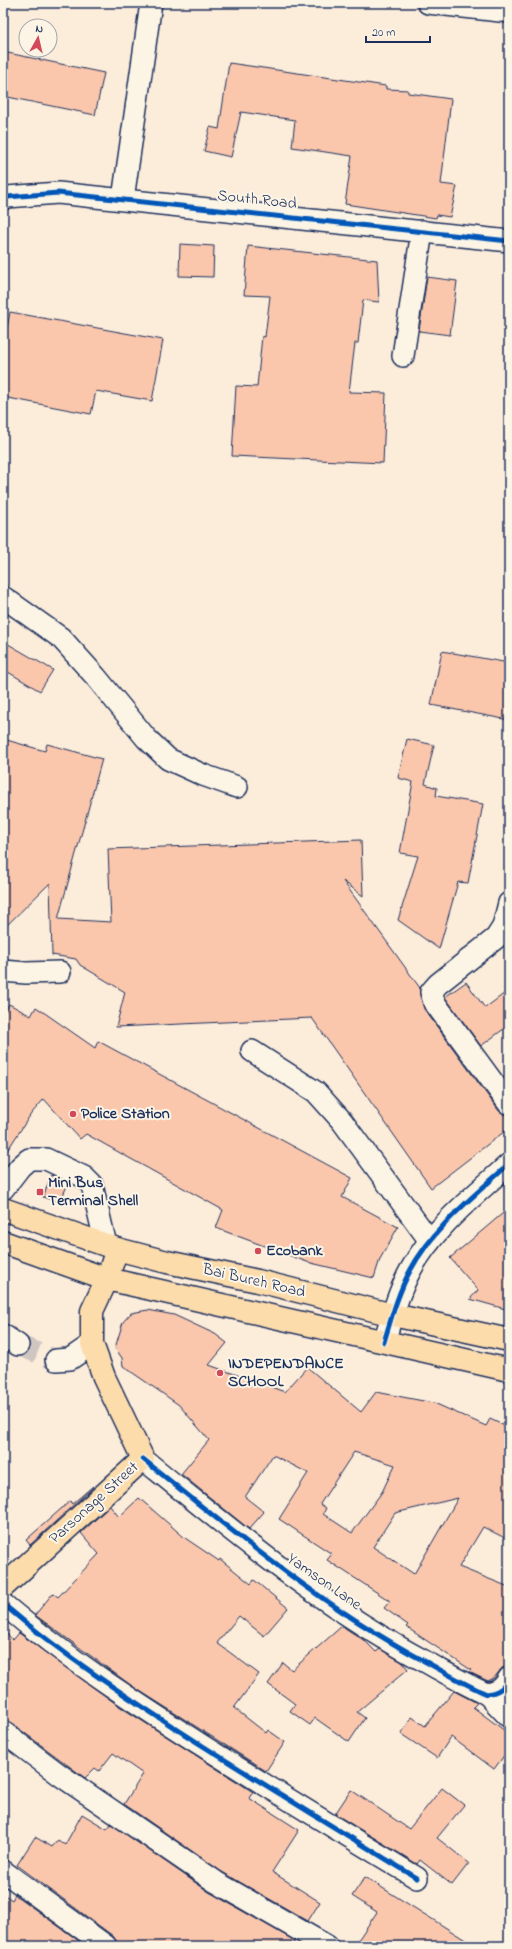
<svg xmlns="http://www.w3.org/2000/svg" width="512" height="1949" font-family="'Indie Flower',sans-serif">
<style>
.building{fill:#fbc7ac;stroke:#1b2f5e;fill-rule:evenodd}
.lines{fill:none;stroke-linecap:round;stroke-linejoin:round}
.minor-tunnel{stroke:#cfc6c1;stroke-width:21;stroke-dasharray:21 10;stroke-linecap:butt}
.minor-casing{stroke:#1b2f5e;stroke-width:24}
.major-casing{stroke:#1b2f5e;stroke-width:25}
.highway-casing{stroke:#1b2f5e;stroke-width:25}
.minor{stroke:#fcf5e5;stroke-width:21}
.major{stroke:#fddcac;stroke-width:22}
.highway{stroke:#fddcac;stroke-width:22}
.cycleway-casing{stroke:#fcf5e5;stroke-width:8}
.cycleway{stroke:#0057b8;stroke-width:5}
.poi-dot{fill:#d1495b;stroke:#fcf5e5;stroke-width:1.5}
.labels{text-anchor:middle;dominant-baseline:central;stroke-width:4;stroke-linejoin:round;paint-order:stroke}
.street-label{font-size:16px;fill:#1b2f5e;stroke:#fcf5e5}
.poi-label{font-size:16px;font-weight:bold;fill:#1b2f5e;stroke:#fcf5e5;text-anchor:start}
</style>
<rect width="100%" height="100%" fill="#fcecda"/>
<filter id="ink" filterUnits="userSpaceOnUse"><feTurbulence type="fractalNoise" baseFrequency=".025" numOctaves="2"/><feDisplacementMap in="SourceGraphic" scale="8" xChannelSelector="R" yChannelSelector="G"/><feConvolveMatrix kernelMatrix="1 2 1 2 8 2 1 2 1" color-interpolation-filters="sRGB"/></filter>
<g filter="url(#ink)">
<g class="building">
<polygon points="3,52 104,73 95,115 3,96"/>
<polygon points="229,63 386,86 386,89 408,90 408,93 451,99 441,184 457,186 450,217 437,215 436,218 345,204 352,156 292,147 295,120 241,112 231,157 204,151 210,127 219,129"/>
<polygon points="180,244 214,246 213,277 179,276"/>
<polygon points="248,246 377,260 379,302 363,300 358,343 355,343 349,392 386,393 383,463 232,456 236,386 257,387 262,336 265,337 270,296 244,295"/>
<polygon points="427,277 457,281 450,335 419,331"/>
<polygon points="10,312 163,340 152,401 96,391 91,414 3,397 3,350"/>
<polygon points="3,641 53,670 40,691 3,669"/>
<polygon points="442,651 509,663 509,720 431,705"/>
<polygon points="3,739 45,751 47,744 102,759 58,919 111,922 108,849 361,840 363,896 343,881 420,988 420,995 424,1009 499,1111 509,1116 509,1128 431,1188 312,1018 116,1027 125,992 80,965 76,959 52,955 50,883 3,929"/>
<polygon points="407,739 434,745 425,784 437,788 436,796 483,804 468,883 458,882 439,949 398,920 418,856 400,853 413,782 398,778"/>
<polygon points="466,982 485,1008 509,990 509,1025 481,1046 445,997"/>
<polygon points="9,1004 31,1016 36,1007 95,1048 98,1041 352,1178 342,1197 398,1227 380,1259 374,1278 307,1262 216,1228 223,1210 86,1134 80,1139 44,1099 31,1114 3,1157 3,1015"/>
<polygon points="51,1175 68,1183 60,1203 43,1197"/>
<polygon points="509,1208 509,1310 470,1299 478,1290 450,1258"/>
<path d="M148,1310L174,1315L215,1334L227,1343L209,1365L285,1392L307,1367L361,1412L376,1392L434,1403L486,1426L490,1419L509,1428V1540L483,1527L459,1567L509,1587L508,1666L502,1668L494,1678L488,1681L469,1672L471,1670L406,1627L408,1625L384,1608L390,1601L327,1560L332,1554L279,1519L308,1473L273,1455L245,1497L264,1512L249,1529L181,1474L209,1440L179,1405L123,1366L122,1358L115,1348L123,1322L131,1313ZM354,1452L395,1465L382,1492L352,1533L323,1514L326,1508L320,1504ZM458,1498L414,1574L373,1547L395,1513Z"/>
<polygon points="93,1486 93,1487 30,1545 26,1540 70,1501 72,1504"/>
<polygon points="139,1498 185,1538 219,1561 220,1559 251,1584 254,1580 288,1608 264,1636 239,1616 217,1643 259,1674 234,1708 266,1733 268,1730 285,1742 266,1771 132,1686 35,1615 53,1593 58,1597 99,1554 81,1533 110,1506 119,1517"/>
<polygon points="342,1626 365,1641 376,1652 380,1649 402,1662 408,1669 357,1712 365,1718 349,1742 315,1718 310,1725 290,1711 295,1704 268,1684 283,1663 292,1670"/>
<polygon points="3,1630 13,1640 19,1633 119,1706 253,1792 249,1798 299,1830 272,1872 320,1902 308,1921 222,1872 124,1804 143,1774 113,1753 99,1771 95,1768 85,1778 10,1722 3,1720"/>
<polygon points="454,1691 477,1703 473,1707 509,1734 509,1749 494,1769 451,1737 437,1758 401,1734 412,1717 425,1726"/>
<polygon points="442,1788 464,1805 437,1838 469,1863 452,1885 420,1860 417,1864 335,1814 351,1790 409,1829"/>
<polygon points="82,1814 107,1829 111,1824 209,1892 295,1941 292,1946 118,1946 113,1936 17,1865 35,1837 52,1847 58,1840 65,1845"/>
<polygon points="365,1877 475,1946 354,1946 377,1912 352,1896"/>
<polygon points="3,1894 12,1900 15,1895 86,1946 3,1946"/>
</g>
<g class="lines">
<polyline class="minor-tunnel" points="18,1345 56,1360"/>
<defs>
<g id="minor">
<polyline points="428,3 509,12"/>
<polyline points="3,199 7,197 58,193 509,241"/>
<polyline points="123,199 151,3"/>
<polyline points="403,356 422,231"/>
<polyline points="3,597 61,638 96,677 146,738 168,759 203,775 237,787"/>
<polyline points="509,903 503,927 496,938 438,984 431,992 434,1002 509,1104"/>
<polyline points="3,971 26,973 60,972"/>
<polyline points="252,1051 316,1092 342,1121 430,1241"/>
<polyline points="3,1189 20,1167 29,1159 46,1159 84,1177 92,1185 106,1245"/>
<polyline points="3,1335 18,1345"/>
<path d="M384,1342C391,1319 398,1293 410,1271C433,1228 474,1196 509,1164"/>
<polyline points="56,1360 70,1359 92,1344"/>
<path d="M143,1459C233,1532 323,1607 426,1662C446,1673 466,1685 487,1694C499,1692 504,1688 509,1678"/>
<path d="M3,1604C65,1657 134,1702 203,1746C274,1791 345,1834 417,1878"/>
<polyline points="487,1694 509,1717"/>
<polyline points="3,1732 60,1775 216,1882 327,1946"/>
<polyline points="3,1871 106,1946"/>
</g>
<polyline id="major" points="3,1587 143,1459 104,1377 92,1344 92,1311 107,1279 117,1249"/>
<g id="highway">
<polyline points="3,1209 117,1249 167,1262 258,1281 393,1315 509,1340"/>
<polyline points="3,1242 107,1279 509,1370"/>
</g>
</defs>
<use href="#minor" class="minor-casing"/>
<use href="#major" class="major-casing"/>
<use href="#highway" class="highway-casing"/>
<use href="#minor" class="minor"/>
<use href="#major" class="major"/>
<use href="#highway" class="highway"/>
<defs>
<g id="cycleway">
<polyline points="3,199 7,197 58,193 509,241"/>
<path d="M384,1342C391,1319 398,1293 410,1271C433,1228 474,1196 509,1164"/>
<path d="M143,1459C233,1532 323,1607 426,1662C446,1673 466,1685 487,1694C499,1692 504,1688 509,1678"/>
<path d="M3,1604C65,1657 134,1702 203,1746C274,1791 345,1834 417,1878"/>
</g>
</defs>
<use href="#cycleway" class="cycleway-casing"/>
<use href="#cycleway" class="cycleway"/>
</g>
</g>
<g class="poi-dot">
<circle cx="73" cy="1114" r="4"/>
<rect x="36" y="1188" width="8" height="8" rx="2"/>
<circle cx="258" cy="1251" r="4"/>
<circle cx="220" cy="1373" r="4"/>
</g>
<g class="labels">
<g class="street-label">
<text transform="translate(257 200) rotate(6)">South Road</text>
<text transform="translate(254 1281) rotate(13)">Bai Bureh Road</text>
<text transform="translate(94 1503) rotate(-42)">Parsonage Street</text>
<text transform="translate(324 1582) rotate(35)">Yamson Lane</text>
</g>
<g class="poi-label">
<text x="81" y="1114">Police Station</text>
<text x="48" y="1183">Mini Bus<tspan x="48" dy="18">Terminal Shell</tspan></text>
<text x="266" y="1251">Ecobank</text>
<text x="228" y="1364">INDEPENDANCE<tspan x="228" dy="18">SCHOOL</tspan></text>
</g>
</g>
<rect width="512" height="1949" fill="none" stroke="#fcf5e5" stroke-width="16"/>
<rect x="8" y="8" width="496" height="1933" fill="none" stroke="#1b2f5e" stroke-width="1.5" filter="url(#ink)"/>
<g transform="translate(38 38) rotate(8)"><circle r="19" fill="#fcf5e5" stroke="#a2a6af"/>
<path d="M0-3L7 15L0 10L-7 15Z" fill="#d1495b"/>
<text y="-6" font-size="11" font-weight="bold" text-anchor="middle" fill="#1b2f5e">N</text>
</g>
<path d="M366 36v6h64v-6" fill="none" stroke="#1b2f5e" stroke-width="2"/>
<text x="372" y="36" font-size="12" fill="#1b2f5e" stroke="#fcf5e5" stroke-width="3" paint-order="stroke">20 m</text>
</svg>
